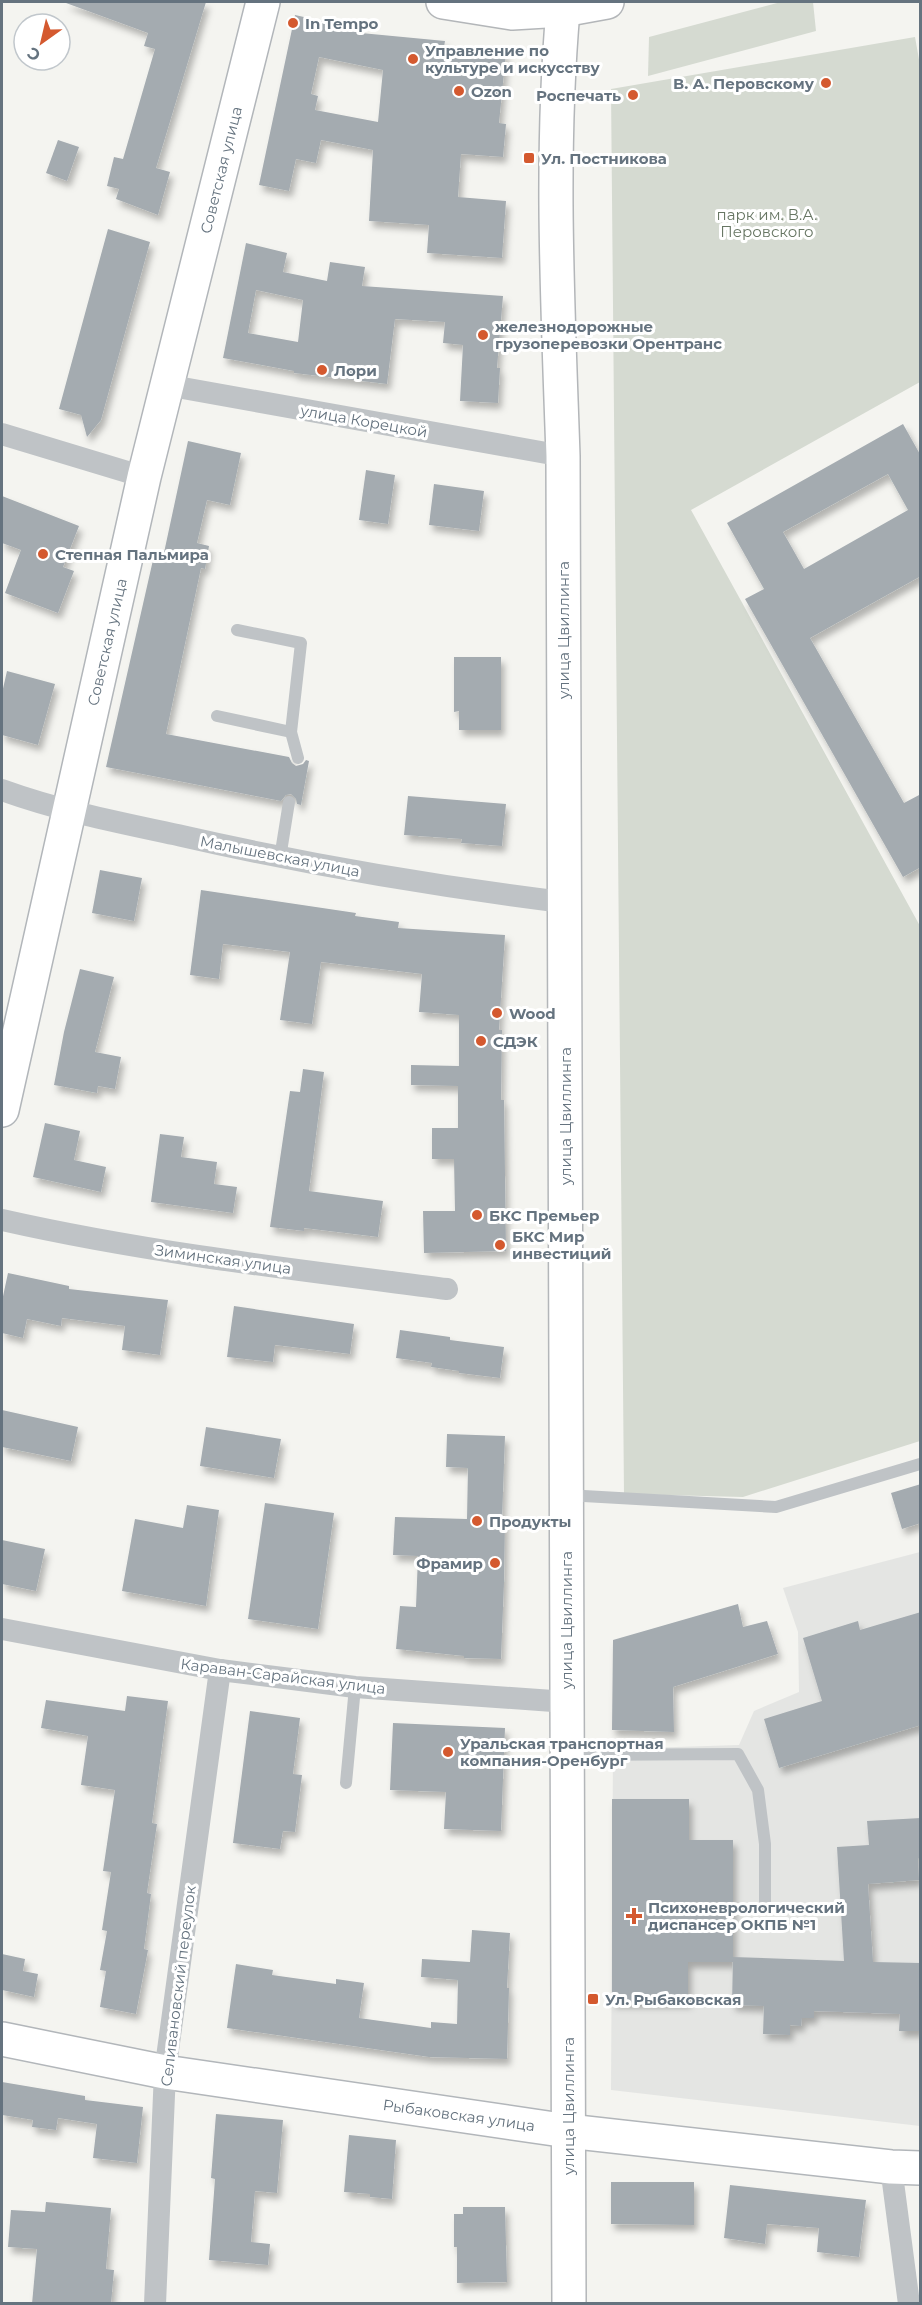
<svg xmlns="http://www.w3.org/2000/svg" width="922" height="2305" font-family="Montserrat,sans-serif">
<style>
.built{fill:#e4e5e3}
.green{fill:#d5dad1}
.building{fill:#a4abb0;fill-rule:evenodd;filter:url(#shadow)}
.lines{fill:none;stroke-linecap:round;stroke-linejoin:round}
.secondary-casing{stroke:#b2b6ba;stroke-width:36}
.primary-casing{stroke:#b3b6b9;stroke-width:36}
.lane{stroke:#bfc3c6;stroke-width:12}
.street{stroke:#bfc3c6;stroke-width:22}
.secondary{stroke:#fff;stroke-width:33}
.primary{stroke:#fff;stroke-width:33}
.poi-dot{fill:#d4592f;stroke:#fff;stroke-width:2}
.labels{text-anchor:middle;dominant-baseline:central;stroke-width:6;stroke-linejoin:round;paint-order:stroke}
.poi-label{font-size:15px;font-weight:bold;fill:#65737f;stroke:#fff;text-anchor:start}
.street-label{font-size:15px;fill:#65737f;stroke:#fff}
.park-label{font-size:15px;fill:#677663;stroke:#fff}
</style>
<defs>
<filter id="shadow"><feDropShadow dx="3.5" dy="6" stdDeviation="3" flood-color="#0004"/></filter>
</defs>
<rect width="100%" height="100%" fill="#f4f4f0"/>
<polygon class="built" points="920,1552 920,2126 611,2090 613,1749 739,1745 754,1711 799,1692 798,1632 783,1588"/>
<g class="green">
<polygon points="781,2 813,2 816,31 648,76 649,37"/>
<polygon points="915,37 920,65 920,382 691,510 920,926 920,1441 743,1497 624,1494 611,89"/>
</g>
<g class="building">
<polygon points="66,2 206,2 156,168 170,172 158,215 116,199 119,189 107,186 114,157 123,159 155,49 144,46 148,33 66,3"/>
<path d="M295,15L361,30V33L445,41L444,47L506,53L499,123L506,124L503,157L461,154L458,197L506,201L502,258L427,253L429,225L369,221L373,150L321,140L316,163L296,159L289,191L259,185ZM319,57L383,70L378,122L315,110L318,96L311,94Z"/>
<polygon points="58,140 79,147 67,181 46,173"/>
<polygon points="108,229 150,242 101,420 87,437 81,415 59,409"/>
<path d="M246,243L287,253L283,272L327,281L330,262L365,267L362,286L503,296L497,368H500L498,403L460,401L463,345L443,343L445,322L395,319L387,384L294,373V371L223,358ZM256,290L303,300L298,342L248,333Z"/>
<path d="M903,424L921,456V576L810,638L904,803L921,794V867L903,877L745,599L764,589L727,523ZM888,474L908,510L804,569L783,532Z"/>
<polygon points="188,441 241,453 230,505 207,500 197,543 209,546 205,569 201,568 166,734 289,757 292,763 296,766 303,764 306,760 309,761 301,805 297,804 296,799 291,794 286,795 281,801 106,767 153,560 162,562"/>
<polygon points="366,470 395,475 388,524 359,520"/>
<polygon points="434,484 484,491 479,531 429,525"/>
<polygon points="2,496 79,526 63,567 74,571 58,613 5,593 21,550 2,543"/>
<polygon points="454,657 501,657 501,730 459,730 459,711 454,712"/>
<polygon points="7,671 55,684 38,745 2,735 2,693"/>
<polygon points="408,796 506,804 502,846 461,843 462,839 404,835"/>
<polygon points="100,870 142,878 134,921 92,913"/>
<polygon points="201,890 356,913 355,916 399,922 398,928 505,935 499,1030 502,1030 501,1100 504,1100 506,1251 424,1253 423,1211 455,1211 454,1159 432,1159 432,1128 458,1128 458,1086 411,1085 411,1065 459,1066 459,1015 419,1012 422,974 321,962 312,1024 280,1020 290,952 223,944 219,979 190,975"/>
<polygon points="80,969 114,977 95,1052 121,1057 115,1089 98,1086 97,1093 54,1085 64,1032"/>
<polygon points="303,1069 324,1072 309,1191 383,1201 378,1237 304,1228 304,1231 270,1227 290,1091 300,1092"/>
<polygon points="45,1123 80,1131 74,1160 106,1167 101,1192 33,1177"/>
<polygon points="160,1134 184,1137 181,1157 217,1162 214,1184 237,1187 233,1213 151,1202"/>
<polygon points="8,1273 69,1286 69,1289 168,1300 160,1355 122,1350 125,1326 62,1318 61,1326 27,1319 23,1338 2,1333 2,1301"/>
<polygon points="234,1306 354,1324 350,1354 275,1345 273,1362 227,1357"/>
<polygon points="400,1330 450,1337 450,1340 504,1347 500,1378 459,1373 459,1371 431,1367 432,1363 396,1358"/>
<polygon points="2,1410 78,1427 71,1461 2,1447"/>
<polygon points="206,1427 281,1439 274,1478 200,1466"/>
<polygon points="447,1434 505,1436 502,1520 505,1520 504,1582 501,1659 464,1658 464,1656 396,1649 400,1606 416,1607 418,1556 393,1555 395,1517 467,1519 468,1468 446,1467"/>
<polygon points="921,1484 921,1523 902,1529 891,1493"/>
<polygon points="265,1503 334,1513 318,1629 248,1619"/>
<polygon points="187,1505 219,1510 206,1606 122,1591 135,1519 183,1528"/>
<polygon points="2,1540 45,1549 36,1591 2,1584"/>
<polygon points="738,1604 743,1627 767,1621 778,1654 673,1687 674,1732 612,1730 613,1640"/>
<polygon points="921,1612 921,1725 779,1768 764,1719 822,1701 803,1638 858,1621 860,1630"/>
<polygon points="127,1696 168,1701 152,1823 157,1824 147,1893 151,1894 144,1949 148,1950 136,2014 100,2007 106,1971 100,1970 107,1931 102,1930 111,1872 103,1871 115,1790 81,1785 88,1736 41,1728 46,1700 125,1711"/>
<polygon points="250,1711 300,1718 293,1774 302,1775 295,1832 283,1831 280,1849 233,1843"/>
<polygon points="393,1723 505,1728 501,1831 444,1829 446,1792 390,1790"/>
<polygon points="612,1799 689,1799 689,1840 733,1840 733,1962 688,1962 688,2002 612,2002"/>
<polygon points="921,1818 921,1858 918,1858 919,1880 868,1884 873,1962 921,1963 921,2031 899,2031 900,2014 814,2011 814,2018 802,2018 801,2026 790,2025 790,2035 763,2034 764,2006 732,2005 733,1957 844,1961 837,1847 869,1845 867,1821"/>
<polygon points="472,1930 510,1933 507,1988 509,1988 507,2059 429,2057 227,2028 236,1964 273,1970 272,1975 336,1984 336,1979 364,1983 359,2018 431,2028 431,2022 457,2024 458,1980 421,1977 422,1959 470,1962"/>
<polygon points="2,1954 25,1959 23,1971 38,1974 34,1997 2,1990"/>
<polygon points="2,2082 85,2096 85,2100 143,2107 137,2163 93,2158 97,2124 58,2118 56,2130 32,2127 33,2120 2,2115"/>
<polygon points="216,2114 283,2120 277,2193 255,2191 251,2242 270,2244 268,2265 209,2260 215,2179 211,2178"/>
<polygon points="349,2135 396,2140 392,2199 370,2197 370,2194 344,2192"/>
<polygon points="611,2182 694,2182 694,2225 611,2224"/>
<polygon points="730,2185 866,2200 859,2257 817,2252 819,2228 767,2224 765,2244 724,2238"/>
<polygon points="46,2202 111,2208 106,2269 114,2270 111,2304 32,2304 37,2249 8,2247 11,2210 45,2212"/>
<polygon points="463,2207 505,2207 507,2282 457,2283 457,2247 454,2247 454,2214 463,2214"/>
</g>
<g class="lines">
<defs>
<g id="secondary">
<polyline points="2,1110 144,477 263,2"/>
<polyline points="2,2039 165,2072 568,2131 891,2167 920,2168"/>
</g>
<g id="primary">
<polyline points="443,2 512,13 563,10 607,2"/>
<path d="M563,10C550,158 558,308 563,456L569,2304"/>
</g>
</defs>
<use href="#secondary" class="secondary-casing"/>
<use href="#primary" class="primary-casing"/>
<g class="lane">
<polyline points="237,630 301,643 291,732 298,758"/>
<polyline points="217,716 291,732"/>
<polyline points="280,858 289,802"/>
<polyline points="566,1495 776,1507 920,1464"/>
<polyline points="568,1755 738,1754 758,1790 765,1844 765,1903"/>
<polyline points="346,1783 355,1687"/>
</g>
<g class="street">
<polyline points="166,385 563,456"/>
<polyline points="2,434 144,477"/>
<path d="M2,790C60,811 121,823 182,836C309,865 434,886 563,902"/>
<path d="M2,1220C148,1253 298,1270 447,1289"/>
<polyline points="2,1629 220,1670 355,1687 567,1702"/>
<polyline points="891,2167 909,2304"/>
<polyline points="155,2304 165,2072 220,1670"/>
</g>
<use href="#secondary" class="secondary"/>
<use href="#primary" class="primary"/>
</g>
<g class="poi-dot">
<circle cx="293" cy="23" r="6"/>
<circle cx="413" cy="59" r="6"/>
<circle cx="826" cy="83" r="6"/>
<circle cx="459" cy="91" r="6"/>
<circle cx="633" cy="95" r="6"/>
<rect x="523" y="152" width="12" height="12" rx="3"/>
<circle cx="483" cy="335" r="6"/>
<circle cx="322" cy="370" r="6"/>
<circle cx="43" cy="554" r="6"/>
<circle cx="497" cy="1013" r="6"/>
<circle cx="481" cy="1041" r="6"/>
<circle cx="477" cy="1215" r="6"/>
<circle cx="500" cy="1245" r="6"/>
<circle cx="477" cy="1521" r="6"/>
<circle cx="495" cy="1563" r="6"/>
<circle cx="448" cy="1752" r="6"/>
<path d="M631 1907h6v6h6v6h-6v6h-6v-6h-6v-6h6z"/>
<rect x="587" y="1993" width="12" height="12" rx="3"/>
</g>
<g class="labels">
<g class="poi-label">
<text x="305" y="23">In Tempo</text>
<text x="425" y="50">Управление по<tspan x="425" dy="17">культуре и искусству</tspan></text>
<text x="814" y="83" text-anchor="end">В. А. Перовскому</text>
<text x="471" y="91">Ozon</text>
<text x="621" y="95" text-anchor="end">Роспечать</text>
<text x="541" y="158">Ул. Постникова</text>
<text x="495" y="326">железнодорожные<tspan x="495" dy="17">грузоперевозки Орентранс</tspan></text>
<text x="334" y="370">Лори</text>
<text x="55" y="554">Степная Пальмира</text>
<text x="509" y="1013">Wood</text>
<text x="493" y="1041">СДЭК</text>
<text x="489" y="1215">БКС Премьер</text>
<text x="512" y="1236">БКС Мир<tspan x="512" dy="17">инвестиций</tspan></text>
<text x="489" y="1521">Продукты</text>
<text x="483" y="1563" text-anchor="end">Фрамир</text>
<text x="460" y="1743">Уральская транспортная<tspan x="460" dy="17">компания-Оренбург</tspan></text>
<text x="648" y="1907">Психоневрологический<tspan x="648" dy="17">диспансер ОКПБ №1</tspan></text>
<text x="605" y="1999">Ул. Рыбаковская</text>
</g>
<g class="street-label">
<text transform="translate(221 170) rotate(-76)">Советская улица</text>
<text transform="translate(364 421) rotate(10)">улица Корецкой</text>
<text transform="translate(563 630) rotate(-90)">улица Цвиллинга</text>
<text transform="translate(107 642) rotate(-77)">Советская улица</text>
<text transform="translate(280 856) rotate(11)">Малышевская улица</text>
<text transform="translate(565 1116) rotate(-90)">улица Цвиллинга</text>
<text transform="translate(223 1259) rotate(8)">Зиминская улица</text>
<text transform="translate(566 1620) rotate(-90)">улица Цвиллинга</text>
<text transform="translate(283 1676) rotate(7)">Караван-Сарайская улица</text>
<text transform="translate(178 1986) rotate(-83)">Селивановский переулок</text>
<text transform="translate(568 2106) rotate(-90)">улица Цвиллинга</text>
<text transform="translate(459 2115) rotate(8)">Рыбаковская улица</text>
</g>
<g class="park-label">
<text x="767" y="214">парк им. В.А.<tspan x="767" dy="17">Перовского</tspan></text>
</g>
</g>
<rect width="922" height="2305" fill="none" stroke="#65737f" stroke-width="6"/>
<g transform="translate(42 42) rotate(214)"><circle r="28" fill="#ffffff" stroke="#c1c7cc" stroke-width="1.5"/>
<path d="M0-4.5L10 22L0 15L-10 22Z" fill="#d4592f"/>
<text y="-9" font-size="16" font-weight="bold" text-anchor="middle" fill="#65737f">С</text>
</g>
</svg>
